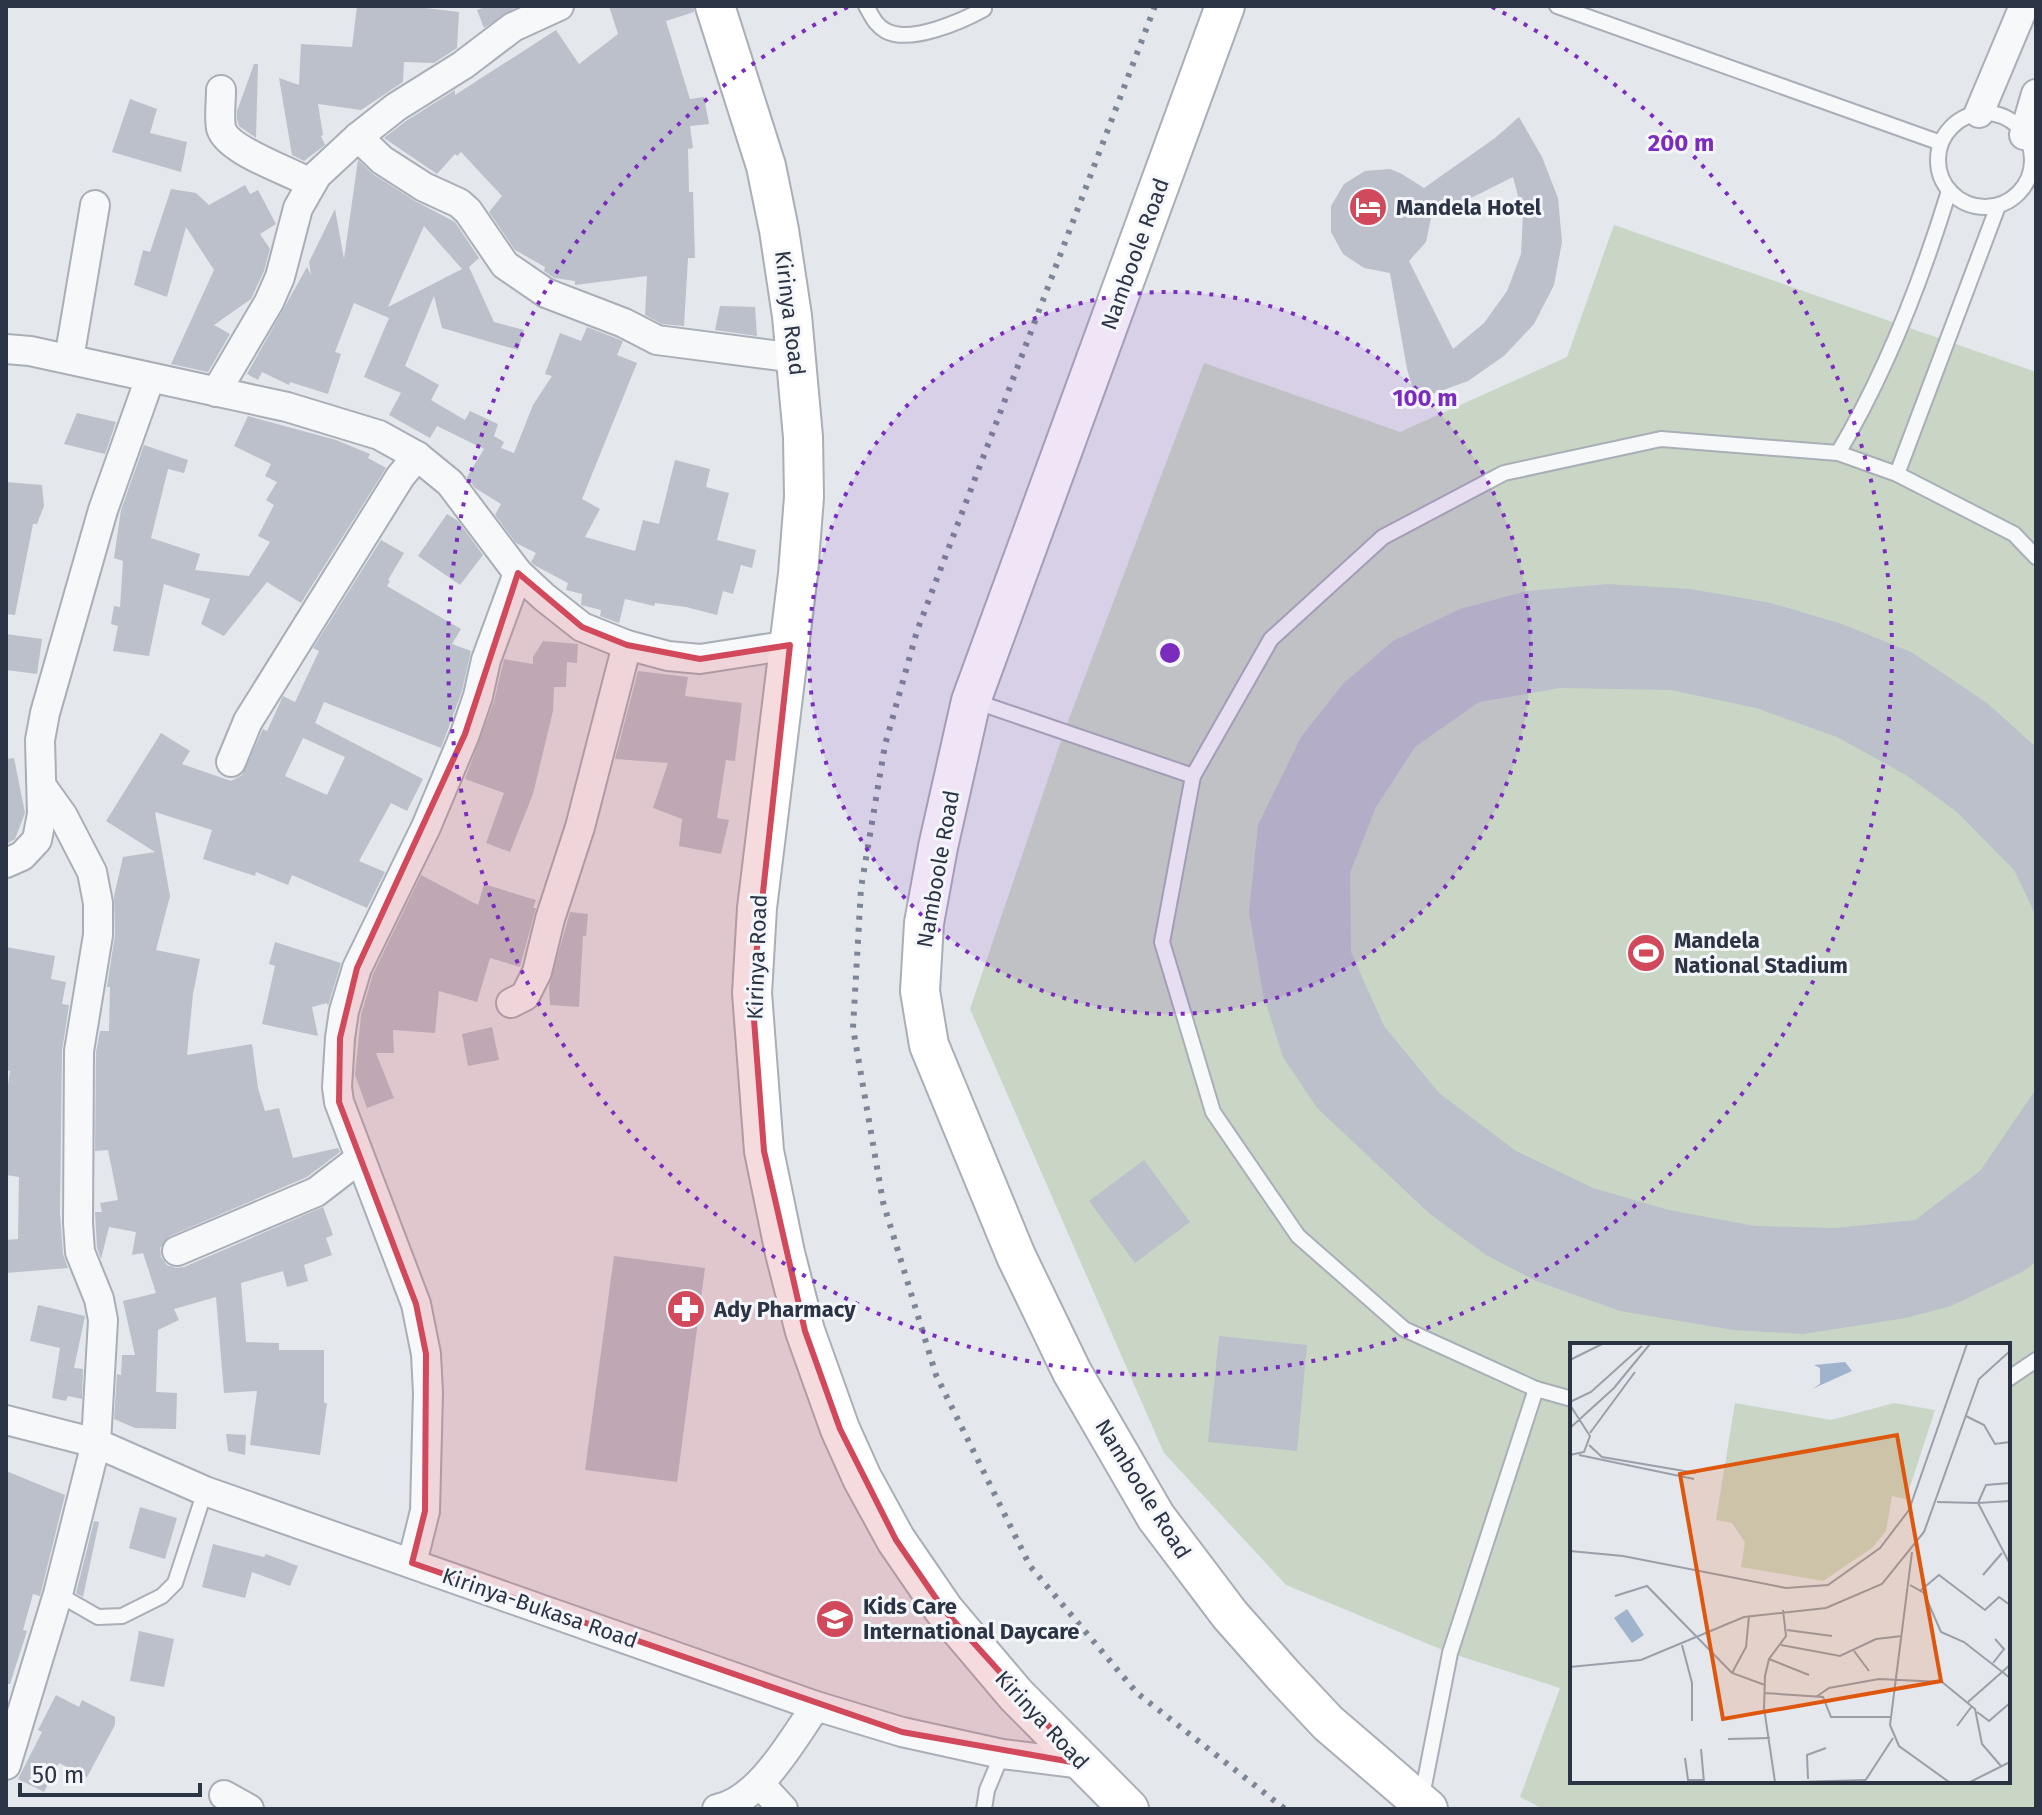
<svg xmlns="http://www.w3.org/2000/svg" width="2042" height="1815" font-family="'Fira Sans',sans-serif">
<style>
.green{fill:#c9d6c5;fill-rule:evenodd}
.building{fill:#bbc0ca;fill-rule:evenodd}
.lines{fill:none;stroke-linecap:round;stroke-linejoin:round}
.lane-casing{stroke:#a9aeb7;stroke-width:18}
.street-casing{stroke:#a9aeb7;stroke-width:32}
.secondary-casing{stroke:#a9aeb7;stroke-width:42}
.lane{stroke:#f7f8fa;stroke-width:14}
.street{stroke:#f7f8fa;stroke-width:28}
.secondary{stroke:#fff;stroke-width:38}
.rail{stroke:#7d8696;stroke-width:6;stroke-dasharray:4 8;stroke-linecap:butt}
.marked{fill:#d1495b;fill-opacity:0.2;stroke:#d1495b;stroke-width:6;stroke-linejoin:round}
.ring{fill:none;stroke:#7b2cbf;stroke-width:4;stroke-dasharray:4 8}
.labels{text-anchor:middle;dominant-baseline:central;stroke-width:6;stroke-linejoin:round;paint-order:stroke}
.poi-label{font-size:22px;font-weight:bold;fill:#2b3445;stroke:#f4f6f9;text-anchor:start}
.street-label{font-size:22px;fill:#2b3445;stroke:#f4f6f9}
.inset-road{fill:none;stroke:#9a9fa9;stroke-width:2}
.view{fill:#df570f;fill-opacity:0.15;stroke:#df570f;stroke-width:4}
.inset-edge{fill:none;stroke:#2b3445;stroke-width:4}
.centre{fill:#7b2cbf;stroke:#f4f6f9;stroke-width:4}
.ring-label{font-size:24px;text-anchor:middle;font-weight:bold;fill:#7b2cbf;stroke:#f4f6f9;stroke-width:6;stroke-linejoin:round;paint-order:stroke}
</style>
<rect width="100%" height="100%" fill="#e4e7ec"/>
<path class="green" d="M1614,225L2036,372V1809H1543L1520,1797L1560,1688L1450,1653L1286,1585L1164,1453L970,1009L1064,732L1204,363L1400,432L1567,357ZM1572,1345H2008V1781H1572Z"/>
<g class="building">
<polygon points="357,6 409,6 459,12 457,48 434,63 404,62 403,82 361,110 318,104 323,135 321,136 325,145 304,161 292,155 279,78 299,85 301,44 352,47"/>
<polygon points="488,6 518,6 484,28 477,10"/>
<polygon points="609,6 694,6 694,12 666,21 690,99 704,97 709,124 690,126 693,148 688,149 689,192 693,192 695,258 688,258 684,326 662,324 645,315 647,276 575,285 575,281 554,278 544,271 545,267 515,250 489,212 502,196 461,152 457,156 455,154 437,174 384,138 406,121 455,90 455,95 556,30 579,64 618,34"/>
<polygon points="254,64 258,64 256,138 239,126 237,119 237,111"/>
<polygon points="130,99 157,109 150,133 187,142 181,172 112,152"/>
<path d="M1519,117L1542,157L1558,198L1562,242L1554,285L1534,324L1504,356L1468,381L1416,400L1407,369L1390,273L1364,268L1343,254L1331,232V206L1344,184L1365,171L1390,169L1402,174L1424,188L1495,138ZM1513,177L1523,215L1521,254L1507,291L1484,323L1453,349L1409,261L1426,242L1431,218Z"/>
<path d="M358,160L373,174L415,201L455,222L479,258L469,267L494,322L524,330L518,350L442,328L434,296L405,366L439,385L431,400L465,420L470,411L498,424L494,436L504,442L501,448L514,453L533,405L552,376L545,374L560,333L581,341L587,327L623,341L617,355L637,363L582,499L600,509L585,537L635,551L643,520L659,524L675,460L710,469L706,487L729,493L717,540L756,550L752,568L741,565L733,594L723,591L717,615L686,607L655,603L654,606L625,599L619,623L616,622L600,616L601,610L581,605L582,594L566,590L568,583L534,565L531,562L536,553L516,543L495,515L501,504L475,488L467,477L484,449L437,426L430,438L389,415L401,393L364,377L389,318L354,303L335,352L341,354L328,394L290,382L289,385L262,372L258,380L247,374L307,267L311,275L309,262L335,209L344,259ZM424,226L462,269L388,307Z"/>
<polygon points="245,185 250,194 258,190 276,224 260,234 270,249 264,271 251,299 214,325 230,334 208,372 171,364 214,270 186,227 167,297 134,285 143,250 150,252 171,189 196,193 209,205"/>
<polygon points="720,306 755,307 757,336 715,330"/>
<polygon points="77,413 116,422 105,454 64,444"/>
<polygon points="248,416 336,440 370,454 368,458 386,468 301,603 267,582 224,636 201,624 210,599 164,584 149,656 113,651 118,626 111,624 114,606 120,607 123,561 114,558 121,510 144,445 188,460 184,473 168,469 151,538 200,554 195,570 249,576 270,542 258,536 274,505 266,500 277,482 265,476 271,464 234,446"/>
<polygon points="6,482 42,485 44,506 37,524 33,524 15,615 6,614"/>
<polygon points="447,514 458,521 483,555 460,585 418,556"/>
<path d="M381,540L404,553L388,580L390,581L387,586L461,629L452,644L471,651L462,691L441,748L324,702L315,723L423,779L407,811L391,803L359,861L385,872L367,908L292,875L288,885L256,872L255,876L203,859L212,830L155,812L170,896L156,950L200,959L193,994L187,1055L252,1044L258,1088L265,1111L279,1108L293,1158L338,1148L340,1152L307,1177L170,1236L160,1248L161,1257L167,1265L176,1268L184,1267L323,1207L333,1235L326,1238L332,1255L304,1265L308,1281L287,1287L283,1271L241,1283L246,1342L279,1343V1350H324V1403H327L320,1455L250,1445L257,1391L224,1393L216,1297L174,1309L179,1320L158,1330L156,1392L177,1393L176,1429L135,1428L114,1419L117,1374L121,1375L122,1355H135L123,1301L156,1293L143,1253L132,1255L136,1232L109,1227L101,1259L97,1248L95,1212H102L100,1203L118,1200L108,1150L95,1151L96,1052L100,1031H109L110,987H107L115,935L114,896L123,857L155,852L106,821L161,733L190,751L182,764L231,781L242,775L263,729L267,731L283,696L295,702L319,651L313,648ZM303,738L345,757L327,795L285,776Z"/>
<polygon points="1608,584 1690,589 1771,603 1842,624 1911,652 1987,703 2036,747 2036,916 2014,870 1957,812 1906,775 1837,737 1756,708 1671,690 1560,688 1479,702 1415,747 1376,807 1350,873 1351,952 1384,1026 1439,1093 1516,1151 1593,1188 1669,1210 1755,1226 1835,1228 1915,1220 1980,1171 2036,1089 2036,1262 2022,1272 1951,1306 1906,1318 1803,1334 1733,1330 1620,1311 1536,1281 1486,1255 1430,1214 1317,1108 1283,1057 1263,994 1249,912 1258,825 1301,737 1343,684 1393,641 1460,609 1527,591"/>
<polygon points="6,634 42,639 37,674 6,670"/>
<polygon points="543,641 578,644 577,663 567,662 566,687 554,687 553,711 533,794 510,852 486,843 504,793 465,779 494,701 504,659 533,664 533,657"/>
<polygon points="638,671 688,677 685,696 742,703 735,761 726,760 717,818 729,820 721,854 679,846 682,819 653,808 668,763 615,759"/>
<polygon points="14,758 25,813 15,839 6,844 6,759"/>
<polygon points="421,875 478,905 484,884 536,900 533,908 536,908 520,967 490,958 477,1002 439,991 435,1033 393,1030 394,1053 376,1053 394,1098 367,1108 355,1075 361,1015 373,974"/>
<polygon points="570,912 588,914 586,936 583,936 579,1007 550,1005 549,986"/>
<polygon points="275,942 341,963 328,1006 327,1003 312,1007 318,1036 262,1024 275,966 269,964"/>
<polygon points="6,947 55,956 51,979 66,982 62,1004 69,1005 62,1051 60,1213 63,1254 68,1268 6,1273 6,1240 18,1239 19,1177 6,1175 6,1099 10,1071 6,1070"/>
<polygon points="492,1027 499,1060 468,1066 462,1034"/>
<polygon points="1144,1160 1190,1222 1135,1263 1089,1201"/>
<polygon points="614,1256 705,1268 677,1482 585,1470"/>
<polygon points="38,1305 85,1316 74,1368 83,1369 82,1399 68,1396 66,1401 52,1398 60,1348 30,1341"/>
<polygon points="1219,1336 1307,1345 1297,1451 1208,1442"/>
<polygon points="226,1434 246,1435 245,1455 228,1451"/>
<polygon points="6,1471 65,1495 40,1596 33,1594 23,1630 27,1631 10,1684 6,1684"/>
<polygon points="140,1507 177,1518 165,1559 129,1548"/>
<polygon points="94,1521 99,1522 83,1597 76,1593"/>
<polygon points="213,1544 264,1557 266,1554 298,1566 290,1586 252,1572 245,1598 202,1587"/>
<polygon points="139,1631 174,1639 164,1687 130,1681"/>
<polygon points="56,1695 79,1707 82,1700 115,1717 115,1725 87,1777 59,1763 44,1792 18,1779 42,1732 38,1730"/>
</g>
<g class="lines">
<defs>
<g id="lane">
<path d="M866,6C872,16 875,25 886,31C911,44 962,21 984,9"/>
<polyline points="1557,6 1941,143"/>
<circle cx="1985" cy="160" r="47"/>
<path d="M1838,453C1887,371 1921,282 1949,191"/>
<polyline points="1897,474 1998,206"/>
<polyline points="974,701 1193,776"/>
<polyline points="2008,1379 2036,1360"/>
<polyline points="1572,1399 1536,1389 1404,1329 1298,1236 1213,1112 1162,942 1193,776 1271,639 1383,537 1504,473 1661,439 1838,453 1897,474 2014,534 2036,557"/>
<polyline points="58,1594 98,1617 122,1616 162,1596 175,1583 205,1491"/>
<polyline points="1421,1801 1450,1653 1536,1389"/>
<polyline points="984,1809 987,1790 1002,1754"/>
</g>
<g id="street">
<path d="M221,90C221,102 219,117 221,128C227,151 290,171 310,183"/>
<polyline points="1979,113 2024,6"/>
<polyline points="2024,135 2036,94"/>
<polyline points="358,137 382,160 424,187 459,203 468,211 505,265 546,293 624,323 657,340 796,358"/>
<polyline points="6,349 30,351 287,407 379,435 417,456 450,483 518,573 544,597 582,627 627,645 668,656 700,659 790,645"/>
<polyline points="69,359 95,205"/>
<polyline points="216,392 269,302 280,277 298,208 317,175 358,137 396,107 463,65 513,27 559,6"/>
<polyline points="231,762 248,721 400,477 417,456"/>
<polyline points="6,863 22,856 37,840 42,814 40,740 45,713 103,510 150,378"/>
<polyline points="511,1003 525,996 537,972 550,919 580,827 627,645"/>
<polyline points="177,1251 316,1192 359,1159"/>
<polyline points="6,1420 96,1443 205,1491 816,1706 902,1732 1002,1754 1083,1764"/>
<polyline points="412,1563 425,1511 428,1393 426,1354 416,1304 339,1102 337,1087 340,1038 344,1011 357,968 426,827 465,734 478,696 486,660 518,573"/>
<polyline points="6,1765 58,1594 96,1443 103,1320 99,1299 80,1252 78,1223 79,1051 98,935 98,903 92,872 63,816 43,788"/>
<polyline points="760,1784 783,1809"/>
<polyline points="224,1795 249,1809"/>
<path d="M717,1809C760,1800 792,1740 816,1706"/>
</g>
<g id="secondary">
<polyline points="715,6 766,166 779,230 792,316 803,437 804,497 798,574 757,908 752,993 764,1151 785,1253 805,1331 840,1429 862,1478 896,1540 944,1610 1016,1695 1129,1809"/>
<polyline points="1225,6 971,701 938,847 924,923 920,991 929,1045 1016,1256 1072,1372 1156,1517 1230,1615 1283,1675 1328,1723 1428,1809"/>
</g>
</defs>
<use href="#lane" class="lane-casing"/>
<use href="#street" class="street-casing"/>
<use href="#secondary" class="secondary-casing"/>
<use href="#lane" class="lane"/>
<use href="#street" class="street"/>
<use href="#secondary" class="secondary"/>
<polyline class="rail" points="1155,6 917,631 885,745 861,888 853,1028 883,1202 936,1375 1030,1566 1137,1693 1285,1809"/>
</g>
<path class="marked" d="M518,573L582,627L627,645L700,659L790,645L752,993L764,1151L805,1331L840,1429L896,1540L944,1610L1083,1764L902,1732L412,1563L425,1511L426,1354L416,1304L339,1102L340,1038L357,968L465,734Z"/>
<circle cx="1170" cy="653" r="361" fill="#7b2cbf" fill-opacity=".12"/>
<g class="ring">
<circle cx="1170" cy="653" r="361"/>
<path d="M1492 7A722 722 0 1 1 848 7"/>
</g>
<defs>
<symbol id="hotel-disc" viewBox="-11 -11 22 22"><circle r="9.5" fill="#d1495b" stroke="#f4f6f9"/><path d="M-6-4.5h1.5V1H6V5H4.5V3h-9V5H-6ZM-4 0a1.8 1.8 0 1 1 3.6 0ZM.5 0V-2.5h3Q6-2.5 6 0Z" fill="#fff"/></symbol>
<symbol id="stadium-disc" viewBox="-11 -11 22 22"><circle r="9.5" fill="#d1495b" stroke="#f4f6f9"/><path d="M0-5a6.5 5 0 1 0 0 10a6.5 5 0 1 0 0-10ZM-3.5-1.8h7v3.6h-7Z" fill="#fff"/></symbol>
<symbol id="pharmacy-disc" viewBox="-11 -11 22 22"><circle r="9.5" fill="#d1495b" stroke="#f4f6f9"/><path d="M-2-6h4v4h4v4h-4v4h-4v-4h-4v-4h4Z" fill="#fff"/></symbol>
<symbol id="school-disc" viewBox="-11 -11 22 22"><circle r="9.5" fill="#d1495b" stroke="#f4f6f9"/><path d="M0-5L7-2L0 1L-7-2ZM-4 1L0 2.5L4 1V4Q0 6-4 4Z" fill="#fff"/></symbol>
</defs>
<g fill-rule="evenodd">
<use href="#hotel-disc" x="1346" y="185" width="44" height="44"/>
<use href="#stadium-disc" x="1624" y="931" width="44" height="44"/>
<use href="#pharmacy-disc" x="664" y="1287" width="44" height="44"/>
<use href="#school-disc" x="813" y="1597" width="44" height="44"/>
</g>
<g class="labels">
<g class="poi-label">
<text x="1396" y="207">Mandela Hotel</text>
<text x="1674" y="940">Mandela<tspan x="1674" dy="25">National Stadium</tspan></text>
<text x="714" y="1309">Ady Pharmacy</text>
<text x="863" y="1606">Kids Care<tspan x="863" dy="25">International Daycare</tspan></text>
</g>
<g class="street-label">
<text transform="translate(1135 254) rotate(-70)">Namboole Road</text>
<text transform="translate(790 313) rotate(83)">Kirinya Road</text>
<text transform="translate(938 869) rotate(-80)">Namboole Road</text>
<text transform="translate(757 957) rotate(-88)">Kirinya Road</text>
<text transform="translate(1143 1489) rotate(58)">Namboole Road</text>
<text transform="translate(540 1608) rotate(19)">Kirinya-Bukasa Road</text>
<text transform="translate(1042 1720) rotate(47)">Kirinya Road</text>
</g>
</g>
<g transform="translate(1570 1343)">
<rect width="440" height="440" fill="#e4e7ec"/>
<path d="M165,60L261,77L324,60L365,67L336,156L322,153L316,188L302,205L253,238L171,224L175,199L162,180L146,177Z" fill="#c9d6c5"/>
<path d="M275,19L282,28L242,46L250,41V25L244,22ZM57,266L74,292L62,300L44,275Z" fill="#9fb4cc"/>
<path class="inset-road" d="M0,17L32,1M0,59L21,49L72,3M0,62L20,93L14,109L0,112M396,73L414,82L425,101L440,99M0,85L44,45L80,1M20,90L65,29M19,102L32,114L126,130M9,112L124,136M440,140L416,142L408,160L440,158M367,159L408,160L440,221M0,208L53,213L216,245L258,242L310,205L339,167L397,1M342,209L320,382L329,403L379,439M413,232L432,210M340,242L354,250L371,289L394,299L440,335M351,247L369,232L415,267L429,254L440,262M45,253L77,243L162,330L195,342M217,287L262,293M112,302L122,340V378M211,302L270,313L306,296L332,293M284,308L299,328M199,316L239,332M423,320L434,306L425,296M0,324L71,317L174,274L256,265L312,241L354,189L409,36L440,8M162,330L176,304L179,273M195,350L253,354L261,374H320M246,354L259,345L309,336L372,339L405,366L412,401L431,423M398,359L440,322M407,369L419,378L440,360M387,383L402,363M158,396L200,395M131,406L134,439M115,415L118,437H134M238,436L237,412L256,405M295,438L323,395M205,439L194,365L195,333L199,316L216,293L213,267M228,439L295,437M400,439L440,419"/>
<path class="view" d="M327,92L371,338L153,376L110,131Z"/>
<rect width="440" height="440" class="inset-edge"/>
</g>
<circle cx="1170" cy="653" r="12" class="centre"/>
<g class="ring-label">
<text x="1681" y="151">200 m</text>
<text x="1425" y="406">100 m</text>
</g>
<rect width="2042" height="1815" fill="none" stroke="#2b3445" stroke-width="16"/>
<path d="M20 1783v12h180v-12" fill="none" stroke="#2b3445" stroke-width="4"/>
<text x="32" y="1783" font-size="24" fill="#2b3445" stroke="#f4f6f9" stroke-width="6" paint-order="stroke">50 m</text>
</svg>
